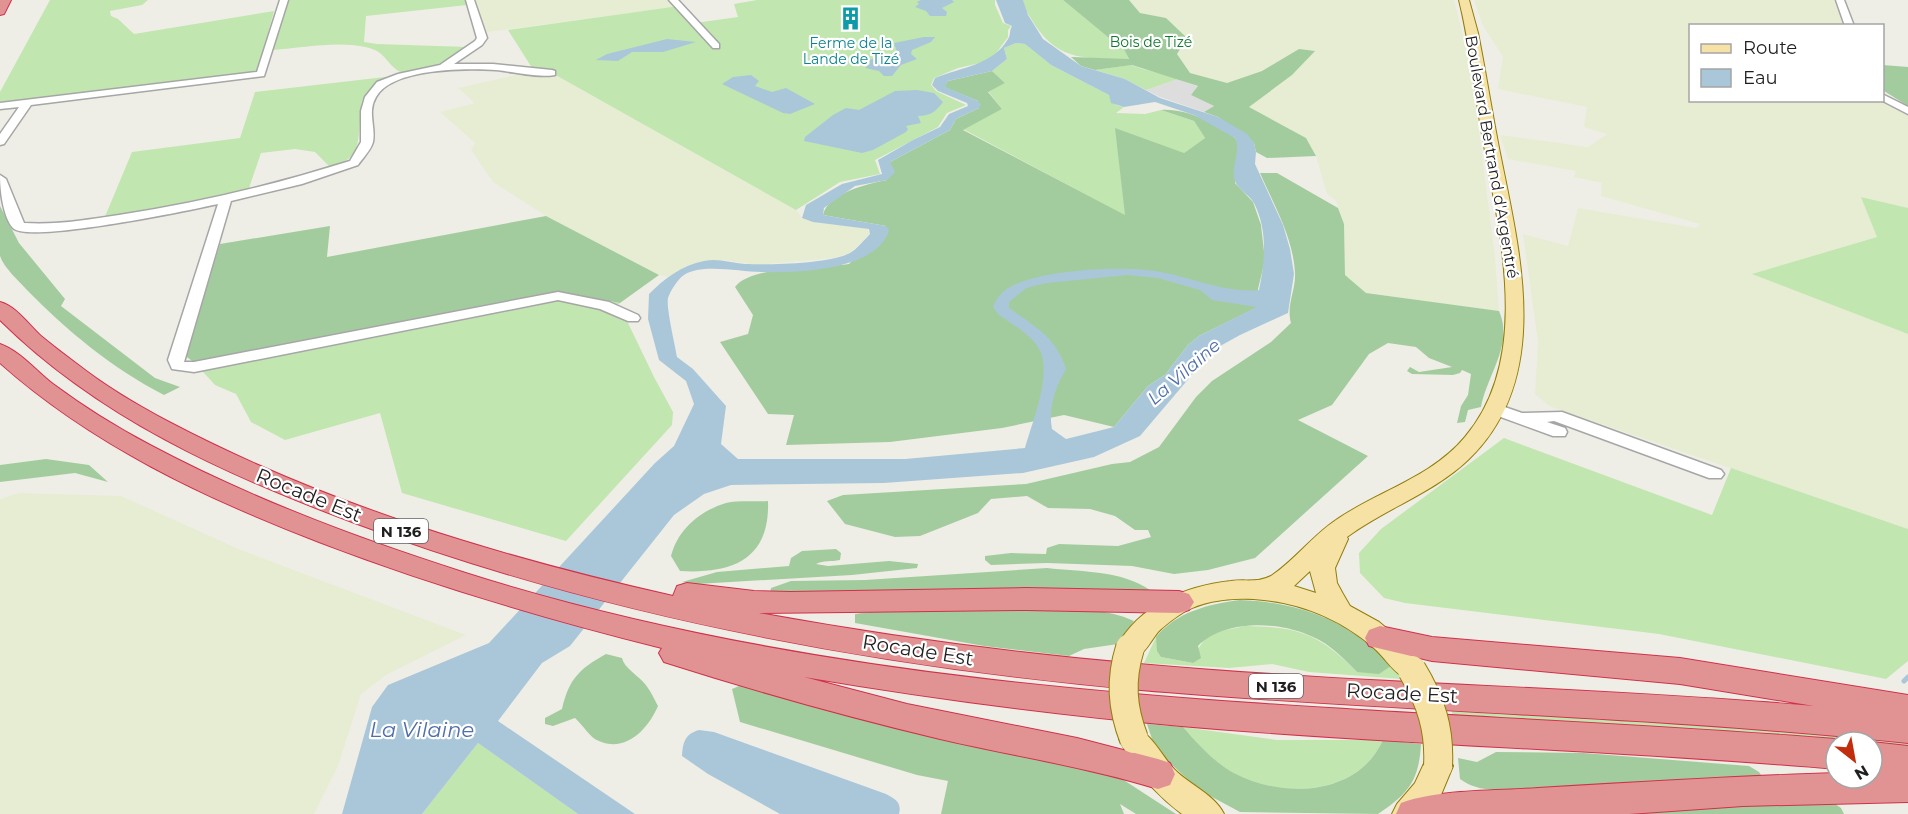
<svg xmlns="http://www.w3.org/2000/svg" width="1908" height="814" font-family="Montserrat,sans-serif">
<style>
.residential{fill:#ddd}
.farmland{fill:#e6edd3}
.grass{fill:#c1e6b0}
.forest{fill:#a3cc9e}
.water{fill:#aac7da;fill-rule:evenodd}
.lines{fill:none;stroke-linecap:round;stroke-linejoin:round}
.stream{stroke:#aac7da;stroke-width:5}
.minor-casing{stroke:#a6a6a6;stroke-width:3}
.major-casing{stroke:#917d0a;stroke-width:2}
.highway-casing{stroke:#d0314b;stroke-width:2}
.minor{fill:#fff;fill-rule:evenodd}
.major{fill:#f6e2a5;fill-rule:evenodd}
.highway{fill:#e19394;fill-rule:evenodd}
.major-bridge-casing{stroke:#917d0a;stroke-width:30;stroke-linecap:butt}
.major-bridge{stroke:#f6e2a5;stroke-width:28}
.labels{text-anchor:middle;dominant-baseline:central;stroke-width:4.5;stroke-linejoin:round;paint-order:stroke}
.far-park-label{font-size:14px;fill:#13782e;stroke:#fff}
.far-culture-label{font-size:14px;fill:#0d838f;stroke:#fff}
.shield{fill:#fff;stroke:#626262;stroke-width:1.5}
.shield-label{font-size:15px;font-weight:bold;fill:#1f1f1f}
.street-label{font-size:16px;fill:#1f1f1f;stroke:#fff}
.water-label{font-size:18px;font-style:italic;fill:#516eaa;stroke:#fff}
.near-street-label{font-size:20px;fill:#1f1f1f;stroke:#fff}
.near-water-label{font-size:21px;font-style:italic;fill:#516eaa;stroke:#fff}
</style>
<rect width="100%" height="100%" fill="#efeee6"/>
<polygon class="residential" points="1178,79 1199,87 1191,95 1214,106 1204,112 1160,97 1146,90"/>
<g class="farmland">
<polygon points="475,0 668,0 674,7 487,32"/>
<polygon points="1129,0 1454,0 1471,68 1495,257 1499,311 1366,293 1345,275 1344,224 1336,201 1327,194 1316,156 1306,138 1248,107 1292,75 1299,49 1262,71 1227,83 1190,73 1177,54 1166,18 1140,13"/>
<polygon points="1474,0 1834,0 1843,25 1690,26 1690,100 1881,101 1908,113 1908,208 1862,197 1877,237 1753,274 1908,334 1908,529 1549,406 1535,394 1538,342 1523,234 1568,246 1578,208 1696,228 1700,224 1601,196 1602,183 1574,177 1576,171 1508,159 1500,135 1588,147 1607,134 1584,127 1587,107 1498,89 1503,57 1483,26"/>
<polygon points="534,71 552,73 796,210 802,218 814,222 867,228 870,234 850,253 834,258 757,265 723,260 686,267 669,277 659,275 546,216 493,182 471,150 475,143 440,112 475,103 458,88"/>
<polygon points="19,493 121,496 241,550 466,635 386,675 361,694 338,766 314,814 0,814 0,499"/>
</g>
<g class="grass">
<polygon points="50,0 148,0 142,5 110,11 111,16 118,19 134,34 274,11 258,69 253,72 0,104 0,92"/>
<path d="M287,0H465L467,5L366,16L364,42L377,44L468,47C455,55 412,83 397,70C383,59 385,51 365,47C335,41 303,48 273,50Z"/>
<polygon points="757,0 995,0 995,5 1003,23 1011,26 1008,30 1008,37 994,56 980,63 958,68 934,78 931,85 936,91 966,105 947,113 938,127 875,160 880,174 840,182 796,210 552,73 534,71 508,30 679,6 695,23 738,17 734,4"/>
<path d="M1023,0H1063L1126,51L1129,60C1088,57 1060,63 1035,25C1030,16 1024,10 1023,0Z"/>
<polygon points="1016,43 1025,44 1051,65 1109,95 1116,105 1124,107 1116,113 1145,114 1161,110 1194,121 1205,138 1184,153 1126,216 963,129 1002,109 988,91 1005,83 992,71 1007,59 1004,48"/>
<path d="M1131,65C1147,71 1162,73 1178,79L1146,90L1125,79L1095,70Z"/>
<path d="M385,77L389,78C379,83 369,88 363,99C361,102 361,108 361,112C357,141 363,159 330,167L315,152L295,149L261,153L248,191L104,219L132,152L240,138L255,92Z"/>
<polygon points="1861,197 1908,208 1908,334 1752,274 1877,237"/>
<polygon points="556,294 577,295 620,303 606,313 628,323 654,377 673,412 672,425 566,541 402,493 380,413 285,440 251,422 236,394 215,385 195,363"/>
<polygon points="1504,438 1712,515 1731,468 1908,529 1908,661 1886,679 1659,634 1405,603 1384,598 1360,573 1359,553 1381,529"/>
<path d="M1246,626C1299,627 1319,634 1357,672L1391,666L1402,679L1309,672L1272,664L1229,668L1144,663L1156,637L1161,657L1193,663C1202,631 1217,632 1246,626Z"/>
<polygon points="1450,706 1908,738 1908,752 1872,748 1872,742 1836,742 1454,719"/>
<path d="M1183,727L1277,740H1383C1358,796 1282,799 1234,773C1215,763 1197,743 1183,727Z"/>
<polygon points="478,743 578,814 422,814"/>
</g>
<g class="forest">
<polygon points="1063,0 1129,0 1140,13 1166,18 1187,38 1177,54 1190,73 1227,83 1262,71 1299,49 1315,51 1292,75 1249,107 1306,138 1316,156 1267,158 1256,152 1254,143 1218,117 1204,112 1214,106 1191,95 1198,86 1132,65 1095,70 1081,66 1071,57 1129,59 1125,51"/>
<polygon points="1883,65 1908,67 1908,106 1884,91"/>
<path d="M992,71L1005,83L988,92L1002,109L963,130L1125,215L1115,128L1184,153L1205,138L1194,121L1161,110C1187,108 1215,123 1235,138L1238,143L1235,183L1253,202L1261,225L1265,260L1258,289V307L1199,336L1188,345L1165,375L1148,386L1114,427L1064,415L1002,428L890,442L786,445L794,415L768,414L720,342L748,334L753,315L735,287C752,265 822,268 849,264L886,226L823,215C828,193 867,184 887,180L890,162L950,130L956,119L979,108L978,101L944,87L948,81Z"/>
<path d="M1260,173H1277L1338,208L1344,224L1345,275L1366,293L1499,311C1514,344 1487,375 1481,407L1468,410L1465,422L1457,423L1461,406L1468,395L1471,374L1462,370L1460,373L1453,375L1412,374L1407,371L1410,367L1419,372L1452,367L1429,358L1416,347L1388,343L1369,354L1332,405L1298,420L1368,456L1255,558L1208,570L1174,574L1132,566L1047,563L991,565L985,560V556L1011,553L1046,554L1047,548L1059,544L1118,546L1151,537L1148,530H1135L1115,516L1090,509L1048,508L1027,496L991,499L978,513L920,536L895,537L845,524L827,501L843,495L1026,484L1112,464L1130,462L1159,447L1196,397L1212,381L1271,342L1291,323C1286,305 1296,290 1295,273C1293,237 1274,205 1260,173Z"/>
<path d="M0,206L19,243L65,299L61,306L155,378L180,387L164,395C112,368 67,331 26,289C18,280 4,268 0,256C0,245 0,218 0,206Z"/>
<polygon points="546,216 659,275 620,303 577,295 556,294 195,363 184,355 220,244 330,226 327,257"/>
<polygon points="46,459 89,465 108,482 75,473 0,482 0,465"/>
<path d="M768,501C770,560 732,574 680,571L671,556C678,529 700,511 726,503C739,500 755,502 768,501Z"/>
<path d="M836,549L841,553L840,560C831,562 824,560 816,564L828,566L889,561L918,564L917,568L852,575L697,584L682,582L717,572L789,566L791,558L802,551Z"/>
<path d="M1047,568C1081,572 1121,570 1150,590L1142,593H770L771,588L791,581L865,580Z"/>
<path d="M1240,600C1299,602 1351,621 1391,666L1379,674L1357,672C1344,659 1330,644 1313,637C1281,621 1224,619 1198,646L1201,658L1193,663L1161,657L1157,651L1156,637C1176,612 1209,604 1240,600Z"/>
<path d="M999,608C1042,609 1094,603 1134,621L1118,644L1084,649L1069,656L984,646L855,623V614L869,612Z"/>
<path d="M606,654L622,658C624,668 639,676 645,684C651,691 654,699 658,706C648,729 626,753 599,741C590,738 583,725 575,718L553,726L545,724V718L562,709C569,679 579,669 606,654Z"/>
<polygon points="746,683 1046,761 1119,777 1176,814 1136,814 1120,804 1124,814 941,814 948,781 917,775 740,722 732,689"/>
<path d="M1147,724L1183,727C1197,743 1215,763 1234,773C1283,799 1358,796 1383,740L1421,744C1419,781 1408,794 1378,814L1240,812L1199,790L1169,762L1152,739Z"/>
<path d="M1496,752L1584,753L1749,766L1759,772L1763,778L1526,793C1503,788 1480,794 1460,779L1458,758L1477,762Z"/>
<polygon points="1831,801 1841,808 1844,814 1609,814"/>
</g>
<g class="water">
<polygon points="921,0 952,0 954,2 942,8 947,12 946,16 930,16 926,11 915,7 919,4 917,2"/>
<path d="M996,0H1023L1028,15L1043,39L1081,66L1125,79L1160,98L1218,117L1247,134L1254,143L1256,152L1255,164L1283,225L1290,249L1294,274L1288,313L1240,335L1213,350L1140,436L1094,457L1023,473L884,483L731,485L704,494L674,515L570,646L542,663L498,721L635,814H578L478,743L422,814H342L372,707L388,685L489,643L655,463L674,446L694,404L686,381L659,360L648,319L649,294C664,279 682,265 704,261C718,258 731,263 745,264C769,265 829,264 850,253C857,249 864,240 870,234L869,229L813,222L802,218L806,205L842,184L882,174L878,160L913,140L940,127L949,114L968,106L967,103L938,91L932,85L935,78C962,67 993,65 1008,39C1011,35 1009,31 1012,26L1005,23ZM1016,43L1025,44L1051,65L1109,95L1111,103L1124,107L1155,102L1194,115L1235,138C1241,150 1232,165 1234,178C1236,189 1249,194 1254,203C1268,230 1265,262 1259,290C1221,294 1184,273 1146,270C1115,266 1021,270 1000,295C997,298 995,303 993,307L998,314C1010,323 1030,334 1038,347C1054,371 1032,422 1025,448L905,459H738L721,444L726,406L693,369L677,357C675,344 666,308 668,298C670,291 678,279 684,275C702,263 740,272 761,272C796,273 877,271 889,230L886,226L823,215L824,208L855,186L887,180L895,172L890,162L950,130L956,119L979,108L981,104L978,101L945,87L948,81L992,71L1007,59L1004,48ZM1128,275L1158,278L1200,290L1212,300L1257,307L1199,336L1188,345L1165,375L1148,386L1114,427L1066,439L1052,429C1048,408 1055,388 1066,369C1056,337 1035,327 1009,308V302L1026,288L1046,283Z"/>
<polygon points="924,37 935,37 931,42 912,50 911,54 917,59 901,65 892,76 884,76 879,71 865,68 870,64 869,60 897,52 894,43"/>
<polygon points="667,39 696,42 663,52 632,52 618,61 596,60 607,54"/>
<polygon points="751,75 759,81 755,86 772,92 786,88 815,104 790,114 783,113 722,84 733,77"/>
<path d="M917,90L934,93L943,102C936,111 931,116 918,116L921,123L906,126L908,129L906,132L873,150L862,153L804,141L805,137L833,115L846,108L859,110L895,91Z"/>
<path d="M699,730L714,732L886,794C895,799 902,802 899,814H780L708,774L682,756C683,742 685,734 699,730Z"/>
</g>
<g class="lines">
<polyline class="stream" points="1904,681 1908,677"/>
<defs>
<g id="minor">
<polygon points="280,0 288,0 264,76 31,105 4,144 0,145 0,134 19,107 0,109 0,103 257,72"/>
<path d="M466,0H474L487,38L482,45L454,64H493L552,70L555,71V75C537,78 515,72 496,70C467,68 392,68 376,97C367,112 376,127 373,142C371,150 362,159 358,165L302,184L231,201L184,362H194L558,292L609,302L638,315L640,318L638,321H628L600,309L558,300L194,372L172,369L168,360L218,204C191,210 28,244 13,228C3,217 0,190 0,175L6,179L24,223C56,225 87,220 119,215C198,203 274,185 350,161L361,142V111L365,97L377,82L398,74L440,65L475,41L477,38Z"/>
<polygon points="669,0 678,0 719,44 719,48 713,48"/>
<polygon points="1836,0 1844,0 1854,26 1845,26"/>
<polygon points="1882,94 1908,107 1908,114 1881,100"/>
<polygon points="1496,404 1522,413 1562,412 1721,470 1724,474 1721,478 1709,478 1554,421 1547,422 1565,428 1567,432 1565,436 1553,436 1490,413 1488,409 1490,405"/>
</g>
<g id="major">
<path d="M1459,0H1469L1478,33C1486,73 1492,113 1500,153C1520,253 1553,378 1469,459C1434,493 1386,508 1347,537L1348,539L1335,568L1337,583L1343,594L1350,606L1379,622L1402,641L1422,662L1426,670L1422,678C1400,685 1390,663 1375,649C1345,622 1305,604 1264,600C1238,597 1207,599 1184,612C1176,617 1165,625 1158,632C1152,639 1146,652 1138,656C1131,659 1127,658 1120,655L1116,648C1139,605 1185,586 1231,581C1245,579 1258,583 1271,576C1295,560 1312,536 1336,520C1378,491 1432,477 1465,437C1534,356 1498,228 1482,134C1474,89 1470,44 1459,0ZM1310,571L1316,593L1294,586Z"/>
<path d="M1134,727C1152,733 1162,757 1175,770C1190,785 1215,795 1224,814H1182C1155,794 1134,769 1119,739L1124,730Z"/>
<polygon points="1438,753 1449,757 1453,766 1438,802 1427,814 1392,814 1397,804 1415,783 1427,757"/>
</g>
<g id="highway">
<polygon points="0,0 11,0 4,14 0,15"/>
<path d="M0,302C16,306 29,325 41,336C53,346 65,355 77,364C105,386 137,405 169,422C327,505 500,557 673,596L677,586L687,583L754,591L790,592L1026,588L1179,591L1189,594L1194,602L1189,610L1179,613L1026,610L759,613C885,636 1011,653 1139,664C1363,684 1589,687 1814,706L1680,684L1432,661L1369,646L1365,638L1369,630L1380,626L1432,637L1680,658L1908,695V743C1653,716 1396,712 1141,690C873,666 605,617 352,522C224,474 98,417 0,320Z"/>
<path d="M0,344C20,351 36,371 53,384C84,407 116,427 150,445C257,502 373,544 488,580C925,713 1385,703 1836,739L1843,742H1836V769C1618,750 1399,745 1181,726C1055,715 929,698 804,677L907,704L1077,738L1158,759L1170,763L1175,774L1170,785L1158,789C1087,767 1013,756 940,739C848,717 755,691 664,662L659,653L662,648C546,619 431,585 319,542C205,498 92,445 0,363Z"/>
<path d="M1872,742L1908,746V802L1743,806L1629,814H1396L1401,803C1438,789 1498,791 1538,788C1637,782 1736,776 1836,773V778H1872V772H1878H1872Z"/>
</g>
</defs>
<use href="#minor" class="minor-casing"/>
<use href="#major" class="major-casing"/>
<use href="#highway" class="highway-casing"/>
<use href="#minor" class="minor"/>
<use href="#major" class="major"/>
<use href="#highway" class="highway"/>
<defs>
<g id="major-bridge">
<path d="M1130,648C1120,680 1122,708 1134,739"/>
<path d="M1412,670C1431,701 1440,730 1438,766"/>
</g>
</defs>
<use href="#major-bridge" class="major-bridge-casing"/>
<use href="#major-bridge" class="major-bridge"/>
</g>
<defs>
<symbol id="building-bare" viewBox="-9 -9 18 18"><path d="M-4-6H4V6H1V3H-1V6H-4ZM-2.5-4.3h1.7v1.8h-1.7ZM.8-4.3h1.7v1.8H.8ZM-2.5-1h1.7V.8h-1.7ZM.8-1h1.7V.8H.8Z" fill="#0f9aa8" stroke="#fff" stroke-width="2.5" paint-order="stroke"/></symbol>
</defs>
<g fill-rule="evenodd">
<use href="#building-bare" x="834" y="2" width="33" height="33"/>
</g>
<g class="labels">
<g class="far-park-label">
<text x="1151" y="42">Bois de Tizé</text>
</g>
<g class="far-culture-label">
<text x="851" y="43">Ferme de la<tspan x="851" dy="16">Lande de Tizé</tspan></text>
</g>
<g class="shield">
<rect x="374" y="519" width="54" height="24" rx="4.5"/>
<rect x="1249" y="674" width="54" height="24" rx="4.5"/>
</g>
<g class="shield-label">
<text x="401" y="531">N 136</text>
<text x="1276" y="686">N 136</text>
</g>
<g class="street-label">
<text transform="translate(1492 157) rotate(80)">Boulevard Bertrand d'Argentré</text>
</g>
<g class="water-label">
<text transform="translate(1184 372) rotate(-41)">La Vilaine</text>
</g>
<g class="near-street-label">
<text transform="translate(309 495) rotate(22)">Rocade Est</text>
<text transform="translate(918 650) rotate(9)">Rocade Est</text>
<text transform="translate(1402 693) rotate(3)">Rocade Est</text>
</g>
<g class="near-water-label">
<text x="422" y="729">La Vilaine</text>
</g>
</g>
<rect x="1689" y="24" width="195" height="78" fill="#ffffff" stroke="#a5a5a5" stroke-width="1.5"/>
<rect x="1701" y="44" width="30" height="9" fill="#f6e2a5" stroke="#a5a5a5" stroke-width="1.5"/>
<text x="1743" y="54" font-size="18" fill="#1f1f1f">Route</text>
<rect x="1701" y="69" width="30" height="18" fill="#aac7da" stroke="#a5a5a5" stroke-width="1.5"/>
<text x="1743" y="84" font-size="18" fill="#1f1f1f">Eau</text>
<g transform="translate(1854 760) rotate(149)"><circle r="28" fill="#ffffff" stroke="#a5a5a5" stroke-width="1.5"/>
<path d="M0-4.5L10 22L0 15L-10 22Z" fill="#c22e0d"/>
<text y="-9" font-size="16" font-weight="bold" text-anchor="middle" fill="#1f1f1f">N</text>
</g>
</svg>
